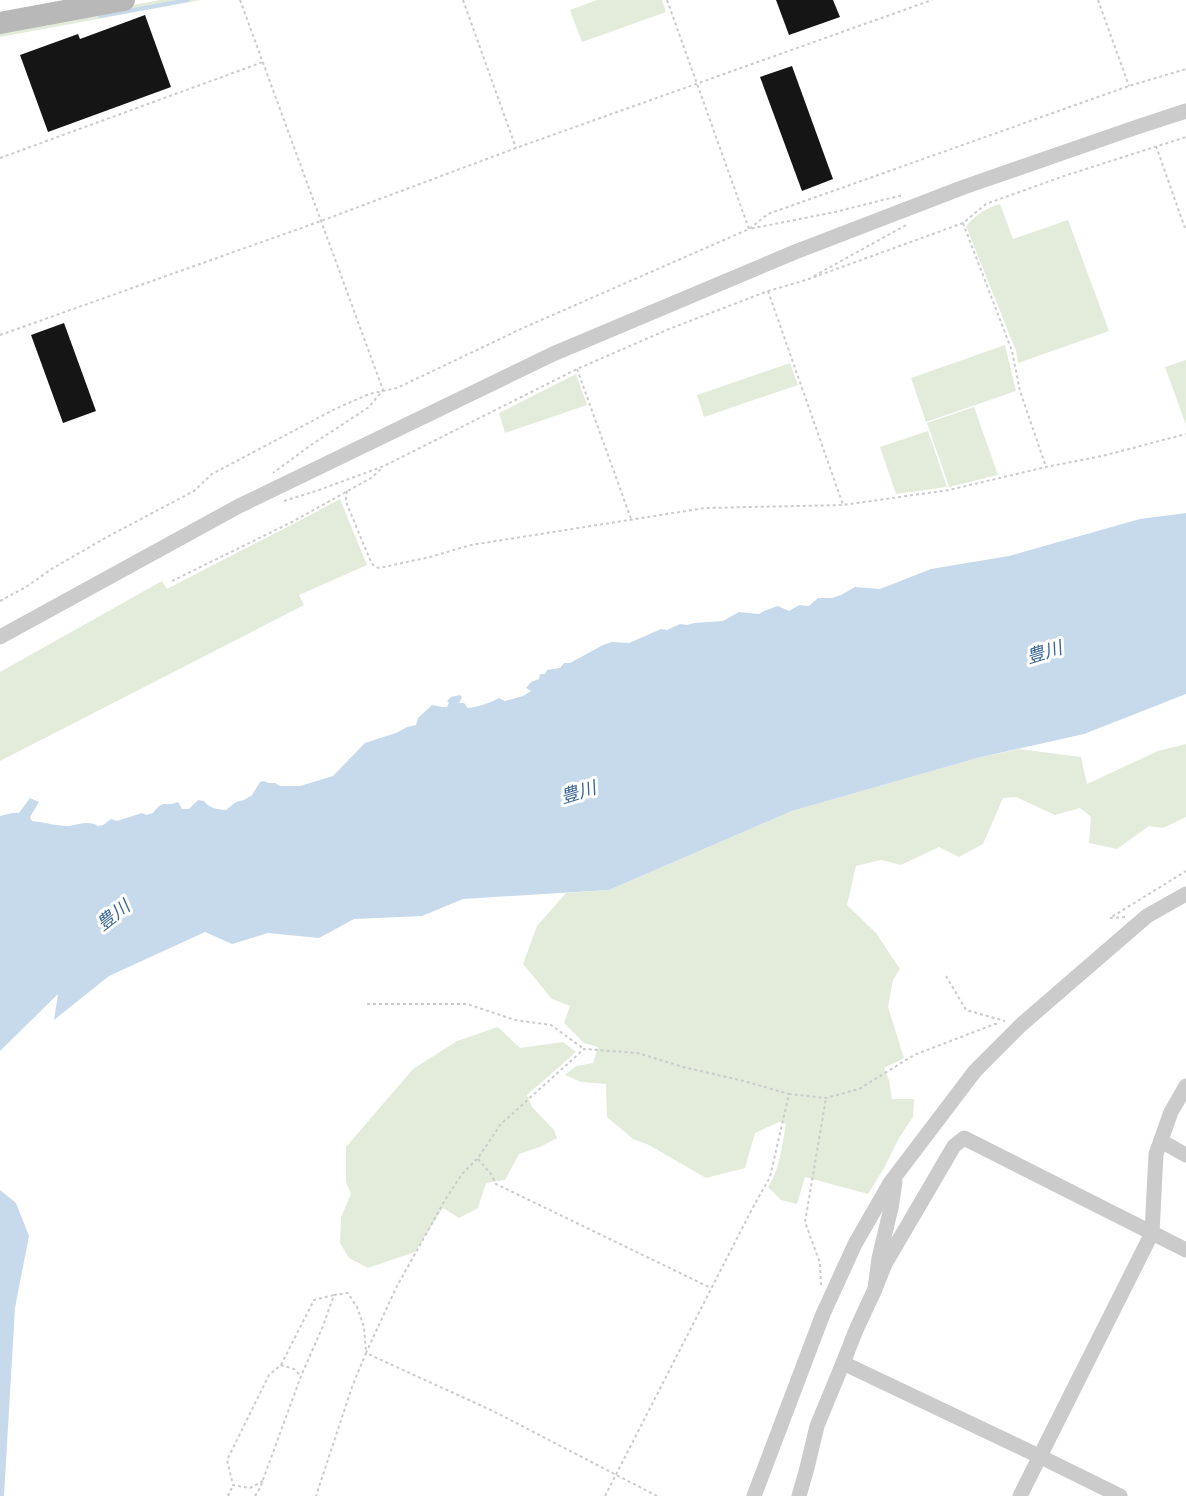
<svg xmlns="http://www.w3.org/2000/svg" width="1186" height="1496" font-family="'Archivo Narrow','Noto Sans JP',sans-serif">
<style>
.green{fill:#e3ecdb}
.water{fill:#c7daec}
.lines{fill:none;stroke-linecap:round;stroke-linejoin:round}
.stream{stroke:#c7daec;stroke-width:4}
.building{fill:#151515}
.path{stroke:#cbcbcb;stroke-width:2;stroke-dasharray:3 3;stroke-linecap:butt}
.minor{stroke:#cbcbcb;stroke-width:15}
.secondary{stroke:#b8b8b8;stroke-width:22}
.labels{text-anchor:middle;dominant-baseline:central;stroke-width:6;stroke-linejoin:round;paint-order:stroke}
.water-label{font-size:18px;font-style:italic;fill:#3a6892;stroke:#fff}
</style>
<rect width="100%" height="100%" fill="#fff"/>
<g class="green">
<polygon points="160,0 201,0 0,37 0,30"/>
<polygon points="597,0 662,0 666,12 582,42 570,10"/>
<path d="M1000,204L1013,239L1068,220L1109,331L1018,363L1016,351L966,226C978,213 985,209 1000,204Z"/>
<polygon points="1005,345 1016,391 926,422 911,378"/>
<polygon points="1186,360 1186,425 1165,367"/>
<polygon points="790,363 798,385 704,417 697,395"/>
<polygon points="576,374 587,405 505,433 499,413"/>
<polygon points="974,407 998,475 949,487 927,423"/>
<polygon points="928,431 947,487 896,494 880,447"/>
<path d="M340,499L367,565L299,595L304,605L0,761V672L162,581L167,589C224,559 283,530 340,499Z"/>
<path d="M1186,744V817L1163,828L1149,826L1117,849L1089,843L1091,817L1080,808L1055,815L1016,797L1003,798L983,844L959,857L939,847L901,865L881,860L856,866L847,905L876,933L900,969L893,980L888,1007L904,1058L884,1068L889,1080L892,1099H914L913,1117L899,1138L884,1168L868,1194L805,1177L797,1204L781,1200L768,1187C780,1169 782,1145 786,1124L779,1122L755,1133L745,1168L706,1178L649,1145L633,1139L607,1117L606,1084L581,1082L565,1075L576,1066L593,1063L598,1047L584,1043L564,1023L570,1006L552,999L523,964L537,926L566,893L609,890L792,811L981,757L1019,749L1081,757L1087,784L1158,751Z"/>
<polygon points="498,1027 520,1048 563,1042 576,1052 527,1095 532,1107 554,1130 557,1138 540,1147 519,1154 505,1180 486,1183 478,1208 459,1218 443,1208 415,1252 368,1268 349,1258 340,1243 341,1217 351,1194 346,1182 346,1147 413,1069 457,1041"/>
</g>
<g class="water">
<path d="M1186,513V694L1084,734L981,757L792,811L609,890L463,899L422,916L354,919L319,938L268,933L232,944L205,932L109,976L54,1020L58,994L0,1051V816L12,813H19L30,798L39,802L30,817L32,821C44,822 56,826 68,826C78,825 89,820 98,826L103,825L111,819L117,821L142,813L146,815L153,813C164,798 164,808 178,802L182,809H189L198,800L204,801C210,809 217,809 226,810L236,802L244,800L252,795L260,782L264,781L269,783H275L280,786H300L333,776L365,743L396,733L407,727L416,725L418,718L432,705L442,707H447L449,703L447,701L451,697L460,695L462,697L459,703H464L468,708C477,707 491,703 499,698L505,701L523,696L531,691L526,688L531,682L539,679L540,674H545L547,670L560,668L564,663H570L603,645L612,642L629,643L661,629L667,630L680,624L687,625L694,623L723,621L739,612L759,614L764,611L778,606L789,611L799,605L809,606L818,598H832L841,595L855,587L880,589L931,569L1009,556L1140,519Z"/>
<polygon points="0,1190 16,1203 29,1236 15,1308 4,1496 0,1496"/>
</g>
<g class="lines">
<polyline class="stream" points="100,16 188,0"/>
</g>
<g class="building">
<polygon points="776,0 833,0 840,17 789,35"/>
<polygon points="145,15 171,87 48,132 20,55 78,34 80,39"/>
<polygon points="792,66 833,179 802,191 760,77"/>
<polygon points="64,323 96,411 63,423 31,335"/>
</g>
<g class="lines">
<g class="path">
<polyline points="240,0 383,390 369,407 311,445 273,473"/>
<polyline points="463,0 516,148"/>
<polyline points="667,0 749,229 835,212 903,195"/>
<polyline points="1098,0 1129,86"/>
<polyline points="1156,146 1186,231"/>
<polyline points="0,158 263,62"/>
<polyline points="963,223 1012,351 1020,391 1046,467"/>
<polyline points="814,276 906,225"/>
<polyline points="768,291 843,505"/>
<polyline points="0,335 321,221 516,148 932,0"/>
<polyline points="577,369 631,519"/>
<polyline points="347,491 346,496 346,502 371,562 374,566 379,568 430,557 471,545 705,508 843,505 949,490 1046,467 1102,456 1186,434"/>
<polyline points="284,501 319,490 384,466 577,369 669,329 768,291 806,280 963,223 986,204 1064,176 1186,137"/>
<polyline points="172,581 292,522 371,478 382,468"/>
<polyline points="0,601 26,587 53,568 107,537 194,491 212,474 335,409 369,394 397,388 523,328 749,229 768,214 1129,86 1186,69"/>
<polyline points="1125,917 1110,918 1186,871"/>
<polyline points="946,976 966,1010 1005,1021"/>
<polyline points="367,1004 467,1004 515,1020 551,1025 584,1049"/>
<polyline points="478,1159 491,1174 496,1184 711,1288"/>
<polyline points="821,1285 820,1263 805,1222 826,1098"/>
<polyline points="281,1365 314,1300 334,1295"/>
<polyline points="263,1481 250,1488 233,1485 227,1460 269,1375 281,1365 294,1369 301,1376"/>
<polyline points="228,1496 233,1485"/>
<polyline points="255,1496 260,1488 301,1376 323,1326 334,1295 348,1293 357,1307 364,1327 366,1353 352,1387 316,1496"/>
<polyline points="605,1496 752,1209 770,1177 789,1094 826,1098 859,1089 914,1055 995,1024 1000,1024"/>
<polyline points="657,1496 493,1411 366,1353 396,1288 445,1200 462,1174 478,1158 501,1124 584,1049 638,1053 683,1067 744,1081 789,1094"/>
</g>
<g class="minor">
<polyline points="0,637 239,506 553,354 795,252 964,187 1137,127 1186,111"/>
<polyline points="1161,1141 1186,1155"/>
<polyline points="875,1289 885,1264 954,1146 964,1138 1186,1250"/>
<polyline points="843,1363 1041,1457 1120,1496"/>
<polyline points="754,1496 823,1314 855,1244 890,1183 975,1071 1022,1024 1147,916 1186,894"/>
<polyline points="799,1496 807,1468 817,1426 843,1363 856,1330 875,1289 879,1258 891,1208 895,1182"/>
<polyline points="1020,1496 1152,1233 1156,1154 1171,1112 1186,1086"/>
</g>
<polyline class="secondary" points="0,23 124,0"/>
</g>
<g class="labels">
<g class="water-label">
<text transform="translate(1044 652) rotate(-17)">豊川</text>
<text transform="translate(578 792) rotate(-17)">豊川</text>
<text transform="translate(113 915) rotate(-38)">豊川</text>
</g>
</g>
</svg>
